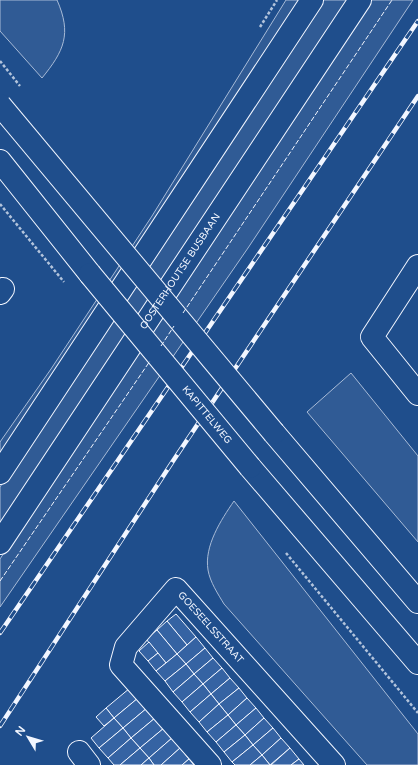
<svg xmlns="http://www.w3.org/2000/svg" width="418" height="765" font-family="'Varela Round',sans-serif">
<style>
.green{fill:#305b95;stroke:#a8bbd7}
.building{fill:#3563a3;stroke:#f2f6ff}
.lines{fill:none;stroke-linecap:round;stroke-linejoin:round}
.minor-casing{stroke:#f2f6ff;stroke-width:24}
.path{stroke:#b3c4dc;stroke-width:2.5;stroke-dasharray:3 2;stroke-linecap:butt}
.minor{stroke:#1f4e8c;stroke-width:22}
.rail-casing{stroke:#f2f6ff;stroke-width:4.5}
.rail{stroke:#1f4e8c;stroke-width:3;stroke-dasharray:9;stroke-linecap:butt}
.minor-bridge-casing{stroke:#f2f6ff;stroke-width:24;stroke-linecap:butt}
.path-bridge{stroke:#b3c4dc;stroke-width:2.5;stroke-dasharray:3 2;stroke-linecap:butt}
.minor-bridge{stroke:#1f4e8c;stroke-width:22}
.fence{stroke:#f2f6ff;stroke-width:1;stroke-dasharray:5 2;stroke-linecap:butt}
.labels{text-anchor:middle;dominant-baseline:central;stroke-width:3;stroke-linejoin:round;paint-order:stroke}
.street-label{font-size:10px;fill:#f2f6ff;stroke:#1f4e8c}
</style>
<rect width="100%" height="100%" fill="#1f4e8c"/>
<g class="green">
<path d="M0,0H57C72,34 64,51 42,78L0,31Z"/>
<polygon points="286,0 302,0 0,460 0,442 51,369 152,216"/>
<polygon points="322,0 349,0 0,528 0,487"/>
<polygon points="368,0 413,0 248,248 0,607 0,559"/>
<polygon points="351,373 418,456 418,542 307,412"/>
<path d="M234,501L418,734V765H367L224,604C218,594 210,582 208,570C204,546 221,520 234,501Z"/>
</g>
<g class="building">
<polygon points="176,614 196,637 187,645 167,621"/>
<polygon points="167,621 187,645 177,654 157,630"/>
<polygon points="157,630 177,654 166,663 146,639"/>
<polygon points="196,637 205,648 186,664 177,654"/>
<polygon points="149,642 158,653 148,661 139,651"/>
<polygon points="205,648 213,658 194,674 186,664"/>
<polygon points="158,653 166,663 156,671 148,661"/>
<polygon points="177,654 186,664 165,681 156,671"/>
<polygon points="213,658 222,668 203,684 194,674"/>
<polygon points="186,664 194,674 173,692 165,681"/>
<polygon points="222,668 230,678 211,694 203,684"/>
<polygon points="194,674 203,684 182,702 173,692"/>
<polygon points="230,678 239,688 219,704 211,694"/>
<polygon points="203,684 211,694 190,712 182,702"/>
<polygon points="130,688 138,698 114,718 106,708"/>
<polygon points="239,688 247,698 228,715 219,704"/>
<polygon points="211,694 219,704 199,722 190,712"/>
<polygon points="138,698 147,708 123,728 114,718"/>
<polygon points="247,698 256,708 236,725 228,715"/>
<polygon points="219,704 228,715 207,732 199,722"/>
<polygon points="106,708 114,718 104,726 96,717"/>
<polygon points="147,708 155,718 131,738 123,728"/>
<polygon points="256,708 264,718 245,735 236,725"/>
<polygon points="228,715 236,725 216,742 207,732"/>
<polygon points="114,718 123,728 99,748 91,738"/>
<polygon points="155,718 164,728 140,748 131,738"/>
<polygon points="264,718 273,728 253,745 245,735"/>
<polygon points="236,725 245,735 224,752 216,742"/>
<polygon points="123,728 131,738 108,758 99,748"/>
<polygon points="164,728 172,738 149,758 140,748"/>
<polygon points="273,728 281,738 262,755 253,745"/>
<polygon points="245,735 253,745 232,762 224,752"/>
<polygon points="131,738 140,748 120,765 114,765 108,758"/>
<polygon points="172,738 180,748 161,765 154,765 149,758"/>
<polygon points="281,738 290,748 270,765 262,755"/>
<polygon points="253,745 262,755 250,765 235,765 232,762"/>
<polygon points="140,748 149,758 141,765 120,765"/>
<polygon points="180,748 189,759 182,765 161,765"/>
<polygon points="290,748 299,759 291,765 271,765"/>
<polygon points="262,755 270,765 250,765"/>
<polygon points="149,758 154,765 141,765"/>
<polygon points="189,759 194,765 182,765"/>
<polygon points="299,759 304,765 291,765"/>
</g>
<g class="lines">
<defs>
<g id="minor">
<polyline points="0,161 90,274"/>
<polyline points="418,266 372,337 418,394"/>
<polyline points="0,293 3,289"/>
<polyline points="274,433 418,602"/>
<polyline points="250,467 418,663"/>
<polyline points="0,473 312,0"/>
<path id="s1" d="M0,543L360,0"/>
<polyline points="79,752 89,765"/>
<path id="s2" d="M210,765L121,665L126,647L176,589L334,765"/>
</g>
</defs>
<use href="#minor" class="minor-casing"/>
<g class="path">
<polyline points="260,27 277,0"/>
<polyline points="286,553 418,713"/>
</g>
<use href="#minor" class="minor"/>
<defs>
<g id="rail">
<polyline points="0,633 418,21"/>
<polyline points="0,726 173,461 418,96"/>
</g>
</defs>
<use href="#rail" class="rail-casing"/>
<use href="#rail" class="rail"/>
<defs>
<g id="minor-bridge">
<polyline points="0,105 274,433"/>
<path id="s3" d="M90,274L250,467"/>
</g>
</defs>
<use href="#minor-bridge" class="minor-bridge-casing"/>
<g class="path-bridge">
<polyline points="0,61 20,86"/>
<polyline points="0,204 64,282"/>
</g>
<use href="#minor-bridge" class="minor-bridge"/>
<g class="fence">
<polyline points="183,313 392,0"/>
<polyline points="161,346 174,326"/>
<polyline points="0,581 150,361"/>
</g>
</g>
<g class="labels">
<g class="street-label">
<text stroke="none"><textPath href="#s1" startOffset="326">OOSTERHOUTSE BUSBAAN</textPath></text>
<text stroke="none"><textPath href="#s3" startOffset="183">KAPITTELWEG</textPath></text>
<text stroke="none"><textPath href="#s2" startOffset="281">GOESEELSSTRAAT</textPath></text>
</g>
</g>
<g transform="translate(28 737) rotate(308)" stroke="#1f4e8c" stroke-width="3" paint-order="stroke">
<path d="M0-3L7 15L0 10L-7 15Z" fill="#f2f6ff"/>
<text y="-6" font-size="11" font-weight="bold" text-anchor="middle" fill="#f2f6ff">N</text>
</g>
</svg>
